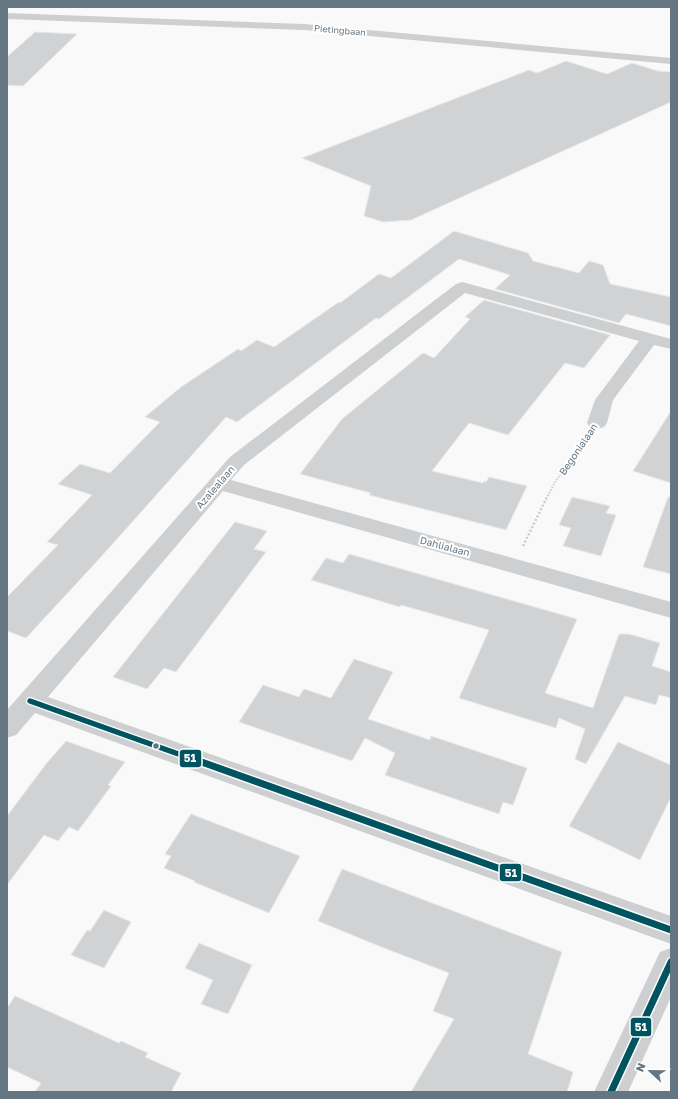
<svg xmlns="http://www.w3.org/2000/svg" width="678" height="1099" font-family="'Golos Text',sans-serif">
<style>
.building{fill:#d0d2d3;stroke:#e8e8e8}
.lines{fill:none;stroke-linecap:round;stroke-linejoin:round}
.path-far1{stroke:#cbcccd;stroke-width:2;stroke-dasharray:1.5 1.5;stroke-linecap:butt}
.path{stroke:#cbcccd;stroke-width:2.5;stroke-dasharray:2 2;stroke-linecap:butt}
.minor{fill:#cecfd0;fill-rule:evenodd}
.bus-1-far1-casing{stroke:#fff;stroke-width:8}
.bus-1-casing{stroke:#fff;stroke-width:10}
.bus-1-far1{stroke:#005460;stroke-width:5.5}
.bus-1{stroke:#005460;stroke-width:7}
.bus-dot{fill:#657683;stroke:#fff;stroke-width:1.5}
.labels{text-anchor:middle;dominant-baseline:central;stroke-width:4;stroke-linejoin:round;paint-order:stroke}
.far-street-label{font-size:9px;fill:#657683;stroke:#fff}
.street-label{font-size:10px;fill:#657683;stroke:#fff}
.line-badge{stroke:#fff;stroke-width:1.5}
.badge-label{font-size:11px;text-anchor:middle;font-weight:bold;fill:#fff}
</style>
<rect width="100%" height="100%" fill="#f9f9f9"/>
<g class="building">
<polygon points="35,32 77,34 23,86 7,85 7,57"/>
<polygon points="566,61 607,74 632,63 658,71 671,72 671,102 411,220 383,222 364,216 371,186 302,158 529,70 537,73"/>
<polygon points="454,231 528,253 533,261 579,273 589,261 603,265 610,284 671,297 671,326 626,314 619,323 495,289 510,275 459,259 379,319 376,318 237,422 226,417 99,559 26,638 7,631 7,597 58,545 47,542 92,495 58,484 80,464 110,473 160,422 145,417 181,387 238,349 241,351 257,340 274,347 339,302 340,303 379,274 391,278"/>
<polygon points="484,300 610,335 584,368 565,363 508,435 469,423 432,471 483,483 484,481 486,482 489,477 527,486 506,530 369,495 371,493 300,474 342,419 423,353 434,358 470,319 465,317"/>
<polygon points="671,411 671,483 633,471"/>
<polygon points="572,497 610,506 606,513 616,515 601,556 563,546 571,528 559,525"/>
<polygon points="668,497 671,497 671,574 643,567"/>
<polygon points="235,522 267,531 254,549 266,552 176,672 164,668 147,689 113,677"/>
<polygon points="349,554 577,619 545,693 593,708 619,634 629,634 660,643 652,666 671,672 671,698 659,695 656,705 625,696 586,764 575,759 585,729 559,718 556,728 459,698 489,630 401,605 400,607 311,580 326,558 343,563"/>
<polygon points="354,659 393,672 368,719 430,740 431,736 527,768 513,805 503,802 499,814 385,775 395,753 365,738 352,761 239,722 263,685 299,697 304,689 331,698"/>
<polygon points="66,741 125,762 108,785 111,786 78,831 69,827 58,841 44,835 7,885 7,816 46,764"/>
<polygon points="618,742 671,765 671,797 640,860 569,826"/>
<polygon points="191,814 300,856 269,913 194,882 195,881 164,868 171,856 165,854"/>
<polygon points="342,869 562,952 528,1054 573,1072 567,1092 411,1092 454,1019 433,1011 449,973 379,946 318,921"/>
<polygon points="104,910 131,922 104,968 71,955 87,930 90,931"/>
<polygon points="199,943 252,965 228,1014 201,1004 213,980 185,968"/>
<polygon points="15,996 119,1043 121,1041 148,1053 145,1057 181,1073 171,1092 35,1092 41,1083 7,1067 7,1008"/>
</g>
<g class="lines">
<polyline class="path-far1" points="548,496 555,482 585,440"/>
<polyline class="path" points="523,546 548,495"/>
<g class="minor">
<polygon points="7,13 304,24 671,58 671,64 304,30 7,19"/>
<polygon points="462,282 671,339 671,349 654,345 613,400 607,423 604,427 597,429 590,427 587,423 595,400 639,341 465,293 244,465 231,480 671,602 671,618 223,491 48,697 671,916 671,944 35,713 16,735 7,738 7,710 230,457 456,284"/>
<polygon points="671,948 671,997 628,1092 594,1092 660,952"/>
</g>
<defs>
<polyline id="bus-1-far1" points="30,701 198,761"/>
<g id="bus-1">
<polyline points="196,760 671,930"/>
<polyline points="611,1092 671,962"/>
</g>
</defs>
<use href="#bus-1-far1" class="bus-1-far1-casing"/>
<use href="#bus-1" class="bus-1-casing"/>
<use href="#bus-1-far1" class="bus-1-far1"/>
<use href="#bus-1" class="bus-1"/>
</g>
<circle class="bus-dot" cx="156" cy="746" r="3.5"/>
<g class="labels">
<g class="far-street-label">
<text transform="translate(340 30) rotate(5)">Pietingbaan</text>
</g>
<g class="street-label">
<text transform="translate(578 449) rotate(-56)">Begonialaan</text>
<text transform="translate(215 487) rotate(-49)">Azalealaan</text>
<text transform="translate(445 546) rotate(15)">Dahlialaan</text>
</g>
</g>
<g class="line-badge">
<rect x="179" y="749" width="23" height="19" rx="4" fill="#005460"/>
<rect x="499" y="863" width="23" height="19" rx="4" fill="#005460"/>
<rect x="630" y="1017" width="22" height="20" rx="4" fill="#005460"/>
</g>
<g class="badge-label">
<text x="190" y="762">51</text>
<text x="511" y="877">51</text>
<text x="641" y="1031">51</text>
</g>
<rect width="678" height="1099" fill="none" stroke="#657683" stroke-width="16"/>
<g transform="translate(650 1071) rotate(292)" stroke="#ffffff" stroke-width="3" paint-order="stroke">
<path d="M0-3L7 15L0 10L-7 15Z" fill="#657683"/>
<text y="-6" font-size="11" font-weight="bold" text-anchor="middle" fill="#657683">N</text>
</g>
</svg>
